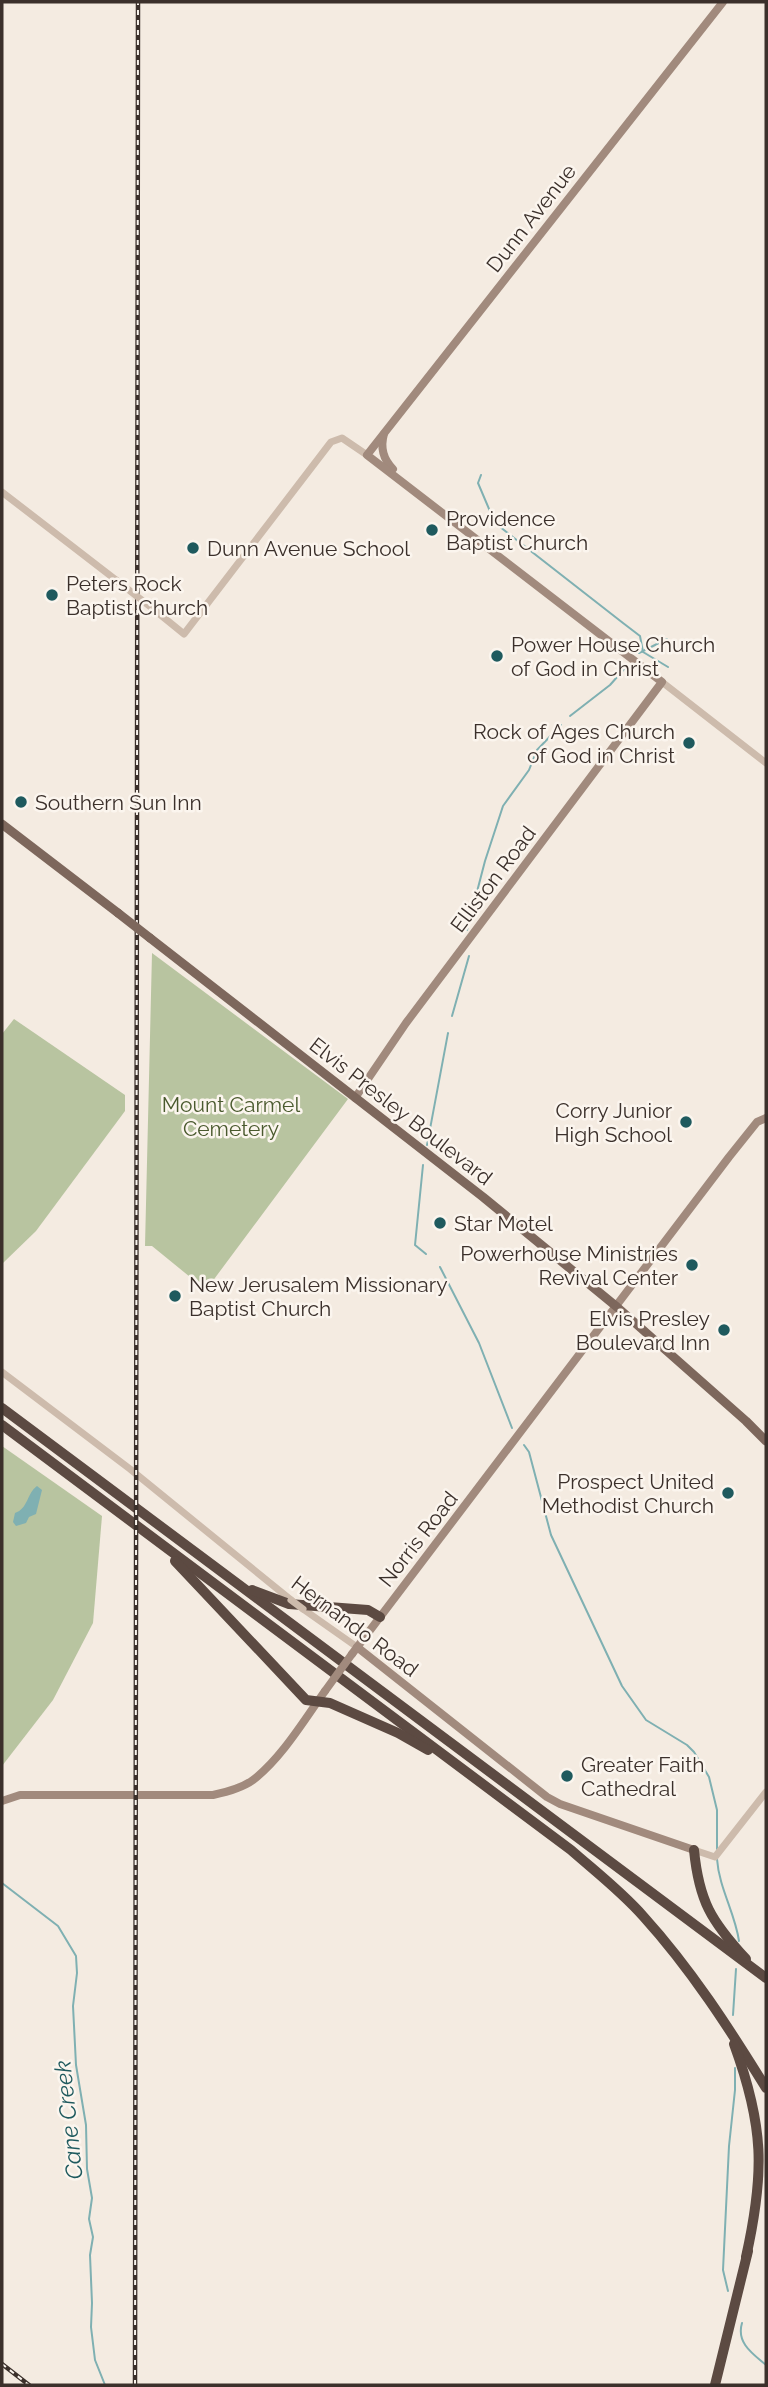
<svg xmlns="http://www.w3.org/2000/svg" width="768" height="2387" font-family="Raleway,sans-serif">
<style>
.green{fill:#b8c4a0}
.water{fill:#7fb0b2}
.lines{fill:none;stroke-linecap:round;stroke-linejoin:round}
.stream{stroke:#7fb0b2;stroke-width:2}
.tertiary{stroke:#cdbbac;stroke-width:7}
.secondary{stroke:#a18a7d;stroke-width:8}
.primary{stroke:#7d675c;stroke-width:9}
.motorway{stroke:#5c4a42;stroke-width:10}
.rail-casing{stroke:#3b302b;stroke-width:4.5}
.rail{stroke:#fbf5ee;stroke-width:2;stroke-dasharray:5;stroke-linecap:butt}
.tertiary-bridge{stroke:#cdbbac;stroke-width:7}
.secondary-bridge{stroke:#a18a7d;stroke-width:8}
.primary-bridge{stroke:#7d675c;stroke-width:9}
.poi-dot{fill:#1f5a5e;stroke:#fbf5ee;stroke-width:2.5}
.labels{text-anchor:middle;dominant-baseline:central;stroke-width:5;stroke-linejoin:round;paint-order:stroke}
.street-label{font-size:21px;fill:#3b302b;stroke:#fbf5ee}
.poi-label{font-size:21px;fill:#3b302b;stroke:#fbf5ee;text-anchor:start}
.park-label{font-size:21px;fill:#4a5a2e;stroke:#fbf5ee}
.water-label{font-size:23px;font-style:italic;fill:#1f5a5e;stroke:#fbf5ee}
</style>
<rect width="100%" height="100%" fill="#f4ebe1"/>
<g class="green">
<polygon points="152,953 348,1099 206,1290 152,1246 145,1246"/>
<polygon points="14,1019 125,1095 125,1111 36,1231 2,1264 2,1034"/>
<polygon points="2,1446 102,1516 93,1623 53,1700 2,1766"/>
</g>
<path class="water" d="M37,1486L42,1490L36,1514L29,1517L26,1523L16,1526L13,1522L15,1513C28,1509 27,1493 37,1486Z"/>
<g class="lines">
<g class="stream">
<polyline points="481,475 478,483 495,523 623,623 640,636 643,652 668,667"/>
<polyline points="639,653 667,639"/>
<polyline points="570,716 610,685 626,667"/>
<polyline points="467,930 485,861 503,806 529,770 537,750 561,725"/>
<polyline points="452,1016 469,956"/>
<polyline points="427,1145 448,1033"/>
<polyline points="423,1165 415,1245 426,1254"/>
<polyline points="440,1267 479,1343 512,1428"/>
<polyline points="524,1445 529,1452 551,1535 622,1686 646,1720 687,1745 694,1752 709,1777 717,1810 717,1849"/>
<path d="M717,1859C719,1888 735,1913 739,1941"/>
<polyline points="2,1883 58,1926 76,1956 77,1973 73,2006 76,2065 86,2125 87,2169 92,2198 89,2219 93,2237 90,2255 92,2303 91,2327 95,2360 105,2385"/>
<polyline points="733,2015 736,1969"/>
<polyline points="728,2291 723,2270 729,2146 735,2090 735,2068"/>
<path d="M742,2323C736,2343 753,2354 766,2365"/>
</g>
<g class="tertiary">
<polyline points="2,492 116,580"/>
<polyline points="152,608 184,634 331,442 342,438 367,455"/>
<polyline points="662,682 766,763"/>
<polyline points="2,1372 130,1469 291,1600"/>
<polyline points="303,1609 357,1647"/>
<polyline points="694,1850 715,1857 766,1792"/>
</g>
<g class="secondary">
<path d="M384,434C380,448 383,459 393,469"/>
<polyline points="355,1098 406,1023 662,682 367,455 723,2"/>
<polyline points="357,1647 547,1797 560,1804 694,1850"/>
<polyline points="352,1654 729,1157 757,1122 766,1118"/>
<path d="M2,1801L20,1795H213C227,1792 242,1788 253,1780C281,1759 305,1719 325,1691"/>
</g>
<g class="primary">
<polyline points="2,824 118,913"/>
<polyline points="150,938 483,1197 617,1307 746,1421 766,1441"/>
</g>
<g class="motorway">
<polyline points="2,1408 766,1978"/>
<path d="M2,1425L571,1850C596,1872 622,1892 643,1916C691,1969 729,2028 766,2088"/>
<polyline points="175,1561 306,1700 330,1703 398,1733 428,1750"/>
<polyline points="252,1590 289,1604 368,1610 380,1617"/>
<path d="M694,1850C699,1901 711,1921 746,1959"/>
<path d="M734,2044C764,2126 765,2172 746,2257"/>
<polyline points="715,2385 748,2251"/>
</g>
<defs>
<g id="rail">
<polyline points="2,2364 29,2385"/>
<polyline points="135,2385 138,2"/>
</g>
</defs>
<use href="#rail" class="rail-casing"/>
<use href="#rail" class="rail"/>
<g class="tertiary-bridge">
<polyline points="116,580 152,608"/>
<polyline points="291,1600 303,1609"/>
</g>
<polyline class="secondary-bridge" points="325,1691 352,1654"/>
<polyline class="primary-bridge" points="118,913 150,938"/>
</g>
<g class="poi-dot">
<circle cx="432" cy="530" r="7"/>
<circle cx="193" cy="548" r="7"/>
<circle cx="52" cy="595" r="7"/>
<circle cx="497" cy="656" r="7"/>
<circle cx="689" cy="743" r="7"/>
<circle cx="21" cy="802" r="7"/>
<circle cx="686" cy="1122" r="7"/>
<circle cx="440" cy="1223" r="7"/>
<circle cx="692" cy="1265" r="7"/>
<circle cx="175" cy="1296" r="7"/>
<circle cx="724" cy="1330" r="7"/>
<circle cx="728" cy="1493" r="7"/>
<circle cx="567" cy="1776" r="7"/>
</g>
<g class="labels">
<g class="street-label">
<text transform="translate(531 218) rotate(-52)">Dunn Avenue</text>
<text transform="translate(493 879) rotate(-53)">Elliston Road</text>
<text transform="translate(401 1111) rotate(38)">Elvis Presley Boulevard</text>
<text transform="translate(418 1539) rotate(-52)">Norris Road</text>
<text transform="translate(355 1626) rotate(37)">Hernando Road</text>
</g>
<g class="poi-label">
<text x="446" y="518">Providence<tspan x="446" dy="24">Baptist Church</tspan></text>
<text x="207" y="548">Dunn Avenue School</text>
<text x="66" y="583">Peters Rock<tspan x="66" dy="24">Baptist Church</tspan></text>
<text x="511" y="644">Power House Church<tspan x="511" dy="24">of God in Christ</tspan></text>
<text x="675" y="731" text-anchor="end">Rock of Ages Church<tspan x="675" dy="24">of God in Christ</tspan></text>
<text x="35" y="802">Southern Sun Inn</text>
<text x="672" y="1110" text-anchor="end">Corry Junior<tspan x="672" dy="24">High School</tspan></text>
<text x="454" y="1223">Star Motel</text>
<text x="678" y="1253" text-anchor="end">Powerhouse Ministries<tspan x="678" dy="24">Revival Center</tspan></text>
<text x="189" y="1284">New Jerusalem Missionary<tspan x="189" dy="24">Baptist Church</tspan></text>
<text x="710" y="1318" text-anchor="end">Elvis Presley<tspan x="710" dy="24">Boulevard Inn</tspan></text>
<text x="714" y="1481" text-anchor="end">Prospect United<tspan x="714" dy="24">Methodist Church</tspan></text>
<text x="581" y="1764">Greater Faith<tspan x="581" dy="24">Cathedral</tspan></text>
</g>
<g class="park-label">
<text x="231" y="1104">Mount Carmel<tspan x="231" dy="24">Cemetery</tspan></text>
</g>
<g class="water-label">
<text transform="translate(68 2120) rotate(-96)">Cane Creek</text>
</g>
</g>
<rect width="768" height="2387" fill="none" stroke="#3b302b" stroke-width="7"/>
</svg>
